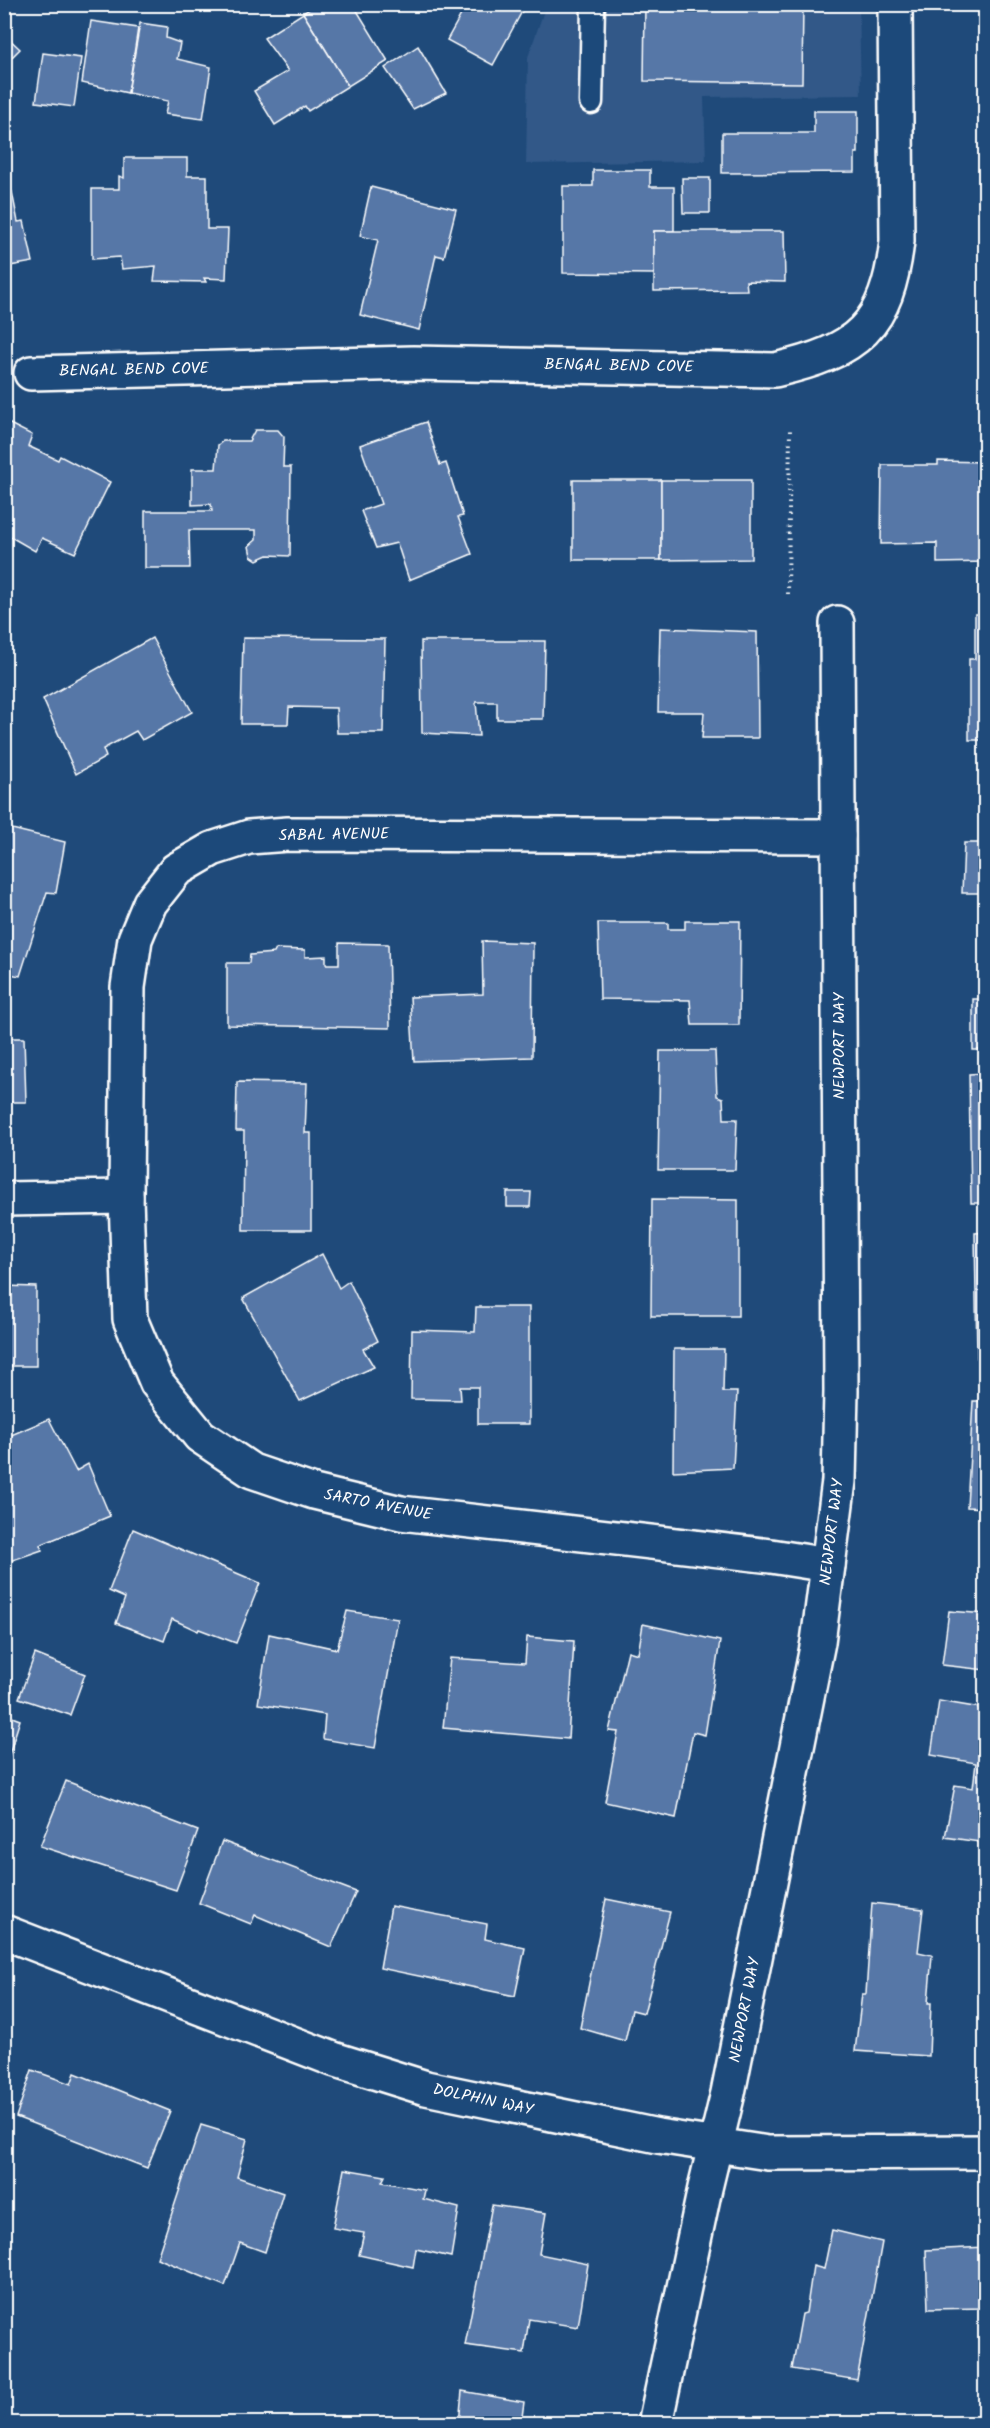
<svg xmlns="http://www.w3.org/2000/svg" width="990" height="2428" font-family="Kalam,sans-serif">
<style>
.built{fill:#305888}
.building{fill:#5677a7;stroke:#fff;stroke-width:1.5}
.lines{fill:none;stroke-linecap:round;stroke-linejoin:round}
.lane-casing{stroke:#fff;stroke-width:27}
.street-casing{stroke:#fff;stroke-width:38}
.path{stroke:#fff;stroke-width:4;stroke-dasharray:1.5 4.5;stroke-linecap:butt}
.lane{stroke:#1f4a7a;stroke-width:22}
.street{stroke:#1f4a7a;stroke-width:33}
.labels{text-anchor:middle;dominant-baseline:central;stroke-width:4.5;stroke-linejoin:round;paint-order:stroke}
.street-label{font-size:16px;fill:#fff;stroke:#1f4a7a}
</style>
<rect width="100%" height="100%" fill="#1f4a7a"/>
<filter id="ink" filterUnits="userSpaceOnUse"><feTurbulence type="fractalNoise" baseFrequency=".0167" numOctaves="2"/><feDisplacementMap in="SourceGraphic" scale="12" xChannelSelector="R" yChannelSelector="G"/><feConvolveMatrix kernelMatrix="1 2 1 2 8 2 1 2 1" color-interpolation-filters="sRGB"/></filter>
<g filter="url(#ink)">
<polygon class="built" points="546,5 859,5 861,95 704,97 706,161 526,164 528,57"/>
<g class="building">
<polygon points="317,4 353,4 388,61 348,86 303,13"/>
<polygon points="467,4 526,4 493,65 447,40"/>
<polygon points="645,4 803,4 802,83 644,81"/>
<polygon points="303,13 348,86 308,111 305,106 275,125 254,91 288,71 264,38"/>
<polygon points="91,21 138,28 128,93 82,83"/>
<polygon points="140,23 167,27 166,38 180,43 177,59 211,67 203,119 165,114 168,101 128,93"/>
<polygon points="4,34 20,49 4,65"/>
<polygon points="418,46 446,93 413,109 385,68"/>
<polygon points="43,53 81,58 74,107 36,102"/>
<polygon points="814,111 858,111 858,153 855,153 855,172 722,173 722,133 814,133"/>
<polygon points="124,158 187,158 187,176 207,176 207,229 228,229 226,279 204,278 206,282 154,281 156,266 122,269 120,257 92,259 92,189 119,189 119,176 124,178"/>
<polygon points="593,170 650,170 650,187 674,187 674,231 654,231 654,274 563,273 563,186 593,186"/>
<polygon points="682,178 710,178 710,213 683,213"/>
<polygon points="371,187 456,209 444,257 436,255 419,330 360,315 378,240 360,236"/>
<polygon points="12,192 18,222 24,221 33,262 4,267 4,194"/>
<polygon points="654,231 784,231 785,282 746,281 747,290 654,291"/>
<polygon points="4,421 32,435 28,446 58,460 60,456 110,482 75,553 42,538 35,551 4,533 7,517 4,516"/>
<polygon points="426,422 440,465 446,463 463,516 458,517 472,554 409,580 397,543 376,548 361,511 381,504 360,445"/>
<polygon points="255,430 278,430 284,437 283,467 291,467 290,556 268,555 257,560 251,556 249,546 256,540 256,530 189,530 190,568 145,568 145,511 212,511 211,504 192,505 192,469 216,469 218,445 223,441 249,441"/>
<polygon points="938,461 986,462 986,562 937,563 937,543 881,544 882,465 938,465"/>
<rect x="573" y="480" width="88" height="80"/>
<polygon points="661,480 751,480 751,559 661,560"/>
<polygon points="975,614 986,614 986,740 969,740 969,659 975,659"/>
<polygon points="660,628 757,632 758,738 702,738 704,712 658,712"/>
<polygon points="152,638 192,712 142,740 136,731 103,749 106,757 76,774 43,699"/>
<polygon points="243,638 385,639 383,733 337,733 336,708 289,707 288,724 241,724"/>
<polygon points="421,641 545,641 543,719 497,719 497,702 476,702 479,736 422,733"/>
<polygon points="4,827 65,842 56,893 47,892 20,976 4,973"/>
<polygon points="964,843 986,843 986,893 962,893"/>
<polygon points="685,921 740,921 739,1025 692,1025 690,1000 600,999 598,923 668,923 668,929 685,929"/>
<polygon points="482,941 533,943 532,1057 414,1061 410,997 483,994"/>
<polygon points="339,943 388,944 390,1028 227,1025 227,963 249,963 250,955 274,953 276,949 305,950 305,957 326,956 326,964 339,964"/>
<rect x="973" y="999" width="13" height="51"/>
<polygon points="4,1038 24,1038 26,1102 4,1102"/>
<polygon points="660,1051 715,1051 717,1096 723,1098 724,1119 737,1119 735,1170 658,1170"/>
<polygon points="986,1073 986,1203 971,1203 969,1074"/>
<polygon points="237,1082 307,1083 305,1133 311,1133 311,1230 243,1230 244,1131 236,1131"/>
<polygon points="507,1192 531,1192 530,1207 507,1207"/>
<polygon points="652,1199 738,1200 738,1316 651,1316"/>
<polygon points="986,1232 986,1358 977,1358 975,1233"/>
<polygon points="322,1254 339,1288 349,1281 378,1341 363,1349 374,1367 300,1401 243,1298"/>
<polygon points="4,1286 36,1287 36,1366 4,1366"/>
<polygon points="476,1307 529,1307 529,1424 478,1424 478,1387 460,1387 461,1400 411,1399 412,1330 475,1332"/>
<polygon points="674,1349 724,1349 723,1392 737,1392 733,1468 673,1471"/>
<polygon points="973,1401 986,1401 986,1508 967,1507"/>
<polygon points="49,1419 76,1471 88,1464 110,1516 40,1545 42,1550 4,1563 4,1488 7,1487 4,1481 4,1438"/>
<polygon points="133,1529 260,1583 236,1643 199,1629 198,1631 172,1619 164,1641 116,1623 125,1598 109,1591"/>
<polygon points="347,1611 398,1619 375,1748 323,1739 325,1715 258,1704 269,1634 337,1649"/>
<polygon points="949,1611 986,1614 986,1670 942,1665"/>
<polygon points="643,1624 720,1641 705,1735 693,1732 676,1818 605,1802 618,1732 609,1731 628,1651 638,1654"/>
<polygon points="527,1637 574,1641 568,1739 443,1728 450,1658 525,1663"/>
<polygon points="35,1654 85,1674 70,1715 19,1698"/>
<polygon points="939,1701 986,1709 986,1843 945,1837 955,1785 973,1788 976,1763 931,1755"/>
<polygon points="4,1714 20,1720 4,1770"/>
<polygon points="66,1781 198,1831 176,1890 40,1846"/>
<polygon points="222,1841 356,1892 331,1947 255,1915 251,1924 199,1903"/>
<polygon points="606,1899 670,1912 644,2013 632,2010 625,2041 580,2028"/>
<polygon points="872,1903 923,1909 918,1952 932,1955 928,2003 931,2003 929,2056 855,2051 862,1994 866,1994"/>
<polygon points="391,1906 487,1924 485,1939 525,1948 515,1996 380,1968"/>
<rect x="983" y="1913" width="3" height="28"/>
<polygon points="4,2059 12,2062 4,2080"/>
<polygon points="32,2070 71,2084 75,2073 170,2111 147,2168 16,2117"/>
<polygon points="201,2125 247,2139 237,2177 283,2193 265,2252 240,2243 225,2286 157,2258"/>
<polygon points="344,2169 385,2176 382,2182 425,2190 423,2199 459,2208 451,2257 416,2249 413,2267 359,2255 364,2233 333,2228"/>
<polygon points="492,2205 546,2213 539,2254 588,2264 578,2327 529,2319 524,2353 465,2345"/>
<polygon points="832,2230 882,2242 857,2380 792,2369 802,2314 806,2313 813,2266 824,2269"/>
<polygon points="986,2247 986,2308 928,2309 926,2250"/>
<polygon points="462,2391 524,2402 521,2424 459,2424"/>
</g>
<g class="lines">
<defs>
<polyline id="lane" points="591,102 593,4"/>
<g id="street">
<path d="M31,373L413,363L775,370C858,351 887,327 897,241L895,4"/>
<polyline points="4,1199 126,1197"/>
<polyline points="828,1565 771,1556 401,1513 314,1492 252,1471 200,1436 157,1383 130,1319 126,1197 128,987 135,939 150,903 176,870 212,849 249,837 288,834 838,836"/>
<polyline points="4,1932 333,2059 426,2088 658,2136 768,2153 986,2152"/>
<polyline points="655,2424 705,2188 728,2093 818,1642 839,1481 841,1391 837,623"/>
</g>
</defs>
<use href="#lane" class="lane-casing"/>
<use href="#street" class="street-casing"/>
<polyline class="path" points="788,594 790,427"/>
<use href="#lane" class="lane"/>
<use href="#street" class="street"/>
</g>
</g>
<g class="labels">
<g class="street-label">
<text transform="translate(619 366) rotate(1)">BENGAL BEND COVE</text>
<text transform="translate(134 370) rotate(-1)">BENGAL BEND COVE</text>
<text transform="translate(334 835) rotate(-1)">SABAL AVENUE</text>
<text transform="translate(839 1046) rotate(-90)">NEWPORT WAY</text>
<text transform="translate(378 1505) rotate(11)">SARTO AVENUE</text>
<text transform="translate(832 1532) rotate(-83)">NEWPORT WAY</text>
<text transform="translate(745 2010) rotate(-79)">NEWPORT WAY</text>
<text transform="translate(483 2100) rotate(12)">DOLPHIN WAY</text>
</g>
</g>
<rect width="990" height="2428" fill="none" stroke="#1f4a7a" stroke-width="24"/>
<rect x="12" y="12" width="966" height="2404" fill="none" stroke="#fff" stroke-width="2" filter="url(#ink)"/>
</svg>
